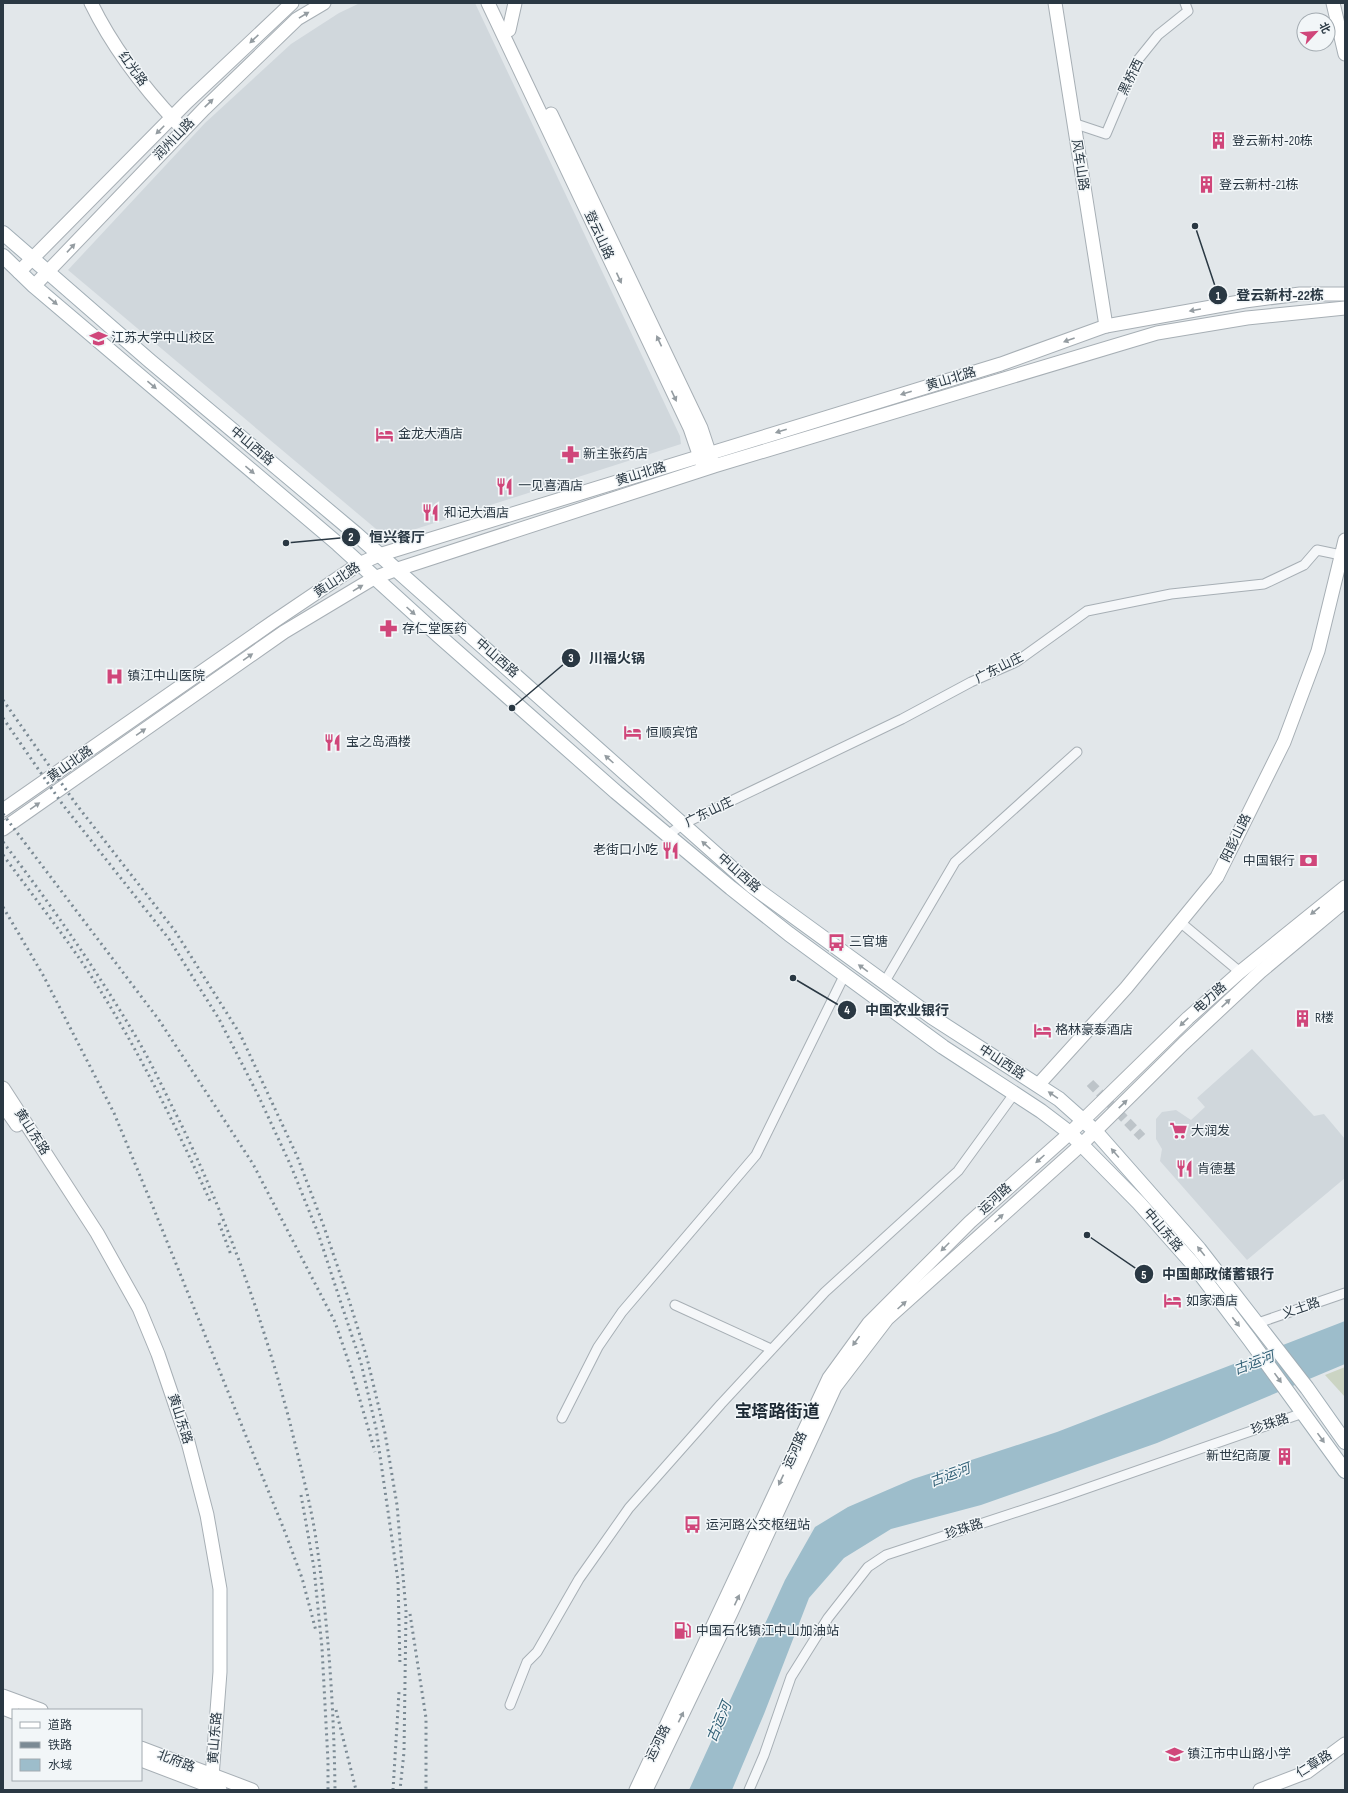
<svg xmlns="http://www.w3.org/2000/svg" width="1348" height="1793" font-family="'Sofia Sans Condensed','Noto Sans SC',sans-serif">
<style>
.built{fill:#d0d7dc}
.green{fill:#cbd4c3}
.water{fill:#9dbdcb}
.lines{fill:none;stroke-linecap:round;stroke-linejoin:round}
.street-tunnel{stroke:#bdc4c9;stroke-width:9;stroke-dasharray:9 4.5;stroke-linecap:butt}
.street-casing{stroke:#a7afb5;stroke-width:11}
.secondary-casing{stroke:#a7afb5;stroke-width:15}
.primary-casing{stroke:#a1aeb6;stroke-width:16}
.street{stroke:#f5f7f9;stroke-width:9}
.secondary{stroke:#fff;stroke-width:13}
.primary{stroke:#fff;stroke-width:14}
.rail{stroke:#7b8a94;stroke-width:3;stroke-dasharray:2 4;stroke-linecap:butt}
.oneway{fill:#949ca1}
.labels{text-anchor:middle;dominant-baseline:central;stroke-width:3;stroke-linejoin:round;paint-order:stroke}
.street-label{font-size:13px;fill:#2a3843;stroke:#f2f6f8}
.poi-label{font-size:13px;fill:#2a3843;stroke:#f2f6f8;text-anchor:start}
.water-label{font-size:14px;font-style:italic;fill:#336177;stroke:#f2f6f8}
.district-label{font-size:17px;font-weight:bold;fill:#1c2934;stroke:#f2f6f8}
.leader{fill:none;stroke:#2a3843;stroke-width:1.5}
.callout-dot{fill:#2a3843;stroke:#f2f6f8;stroke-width:1.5}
.mark-label{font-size:12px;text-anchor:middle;font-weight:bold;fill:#fff}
.callout-label{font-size:14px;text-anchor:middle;font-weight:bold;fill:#2a3843;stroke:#f2f6f8;stroke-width:3;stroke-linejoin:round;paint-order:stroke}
</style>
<rect width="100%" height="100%" fill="#e2e7ea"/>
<g class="built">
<polygon points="360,3 475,3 680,436 681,444 397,535 382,534 68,270 205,123 291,44 339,13"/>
<polygon points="1252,1049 1314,1116 1324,1114 1345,1139 1345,1178 1247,1260 1160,1161 1162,1149 1156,1139 1156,1119 1162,1112 1176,1110 1191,1120 1205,1107 1197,1098"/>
</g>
<polygon class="green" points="1345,1367 1345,1397 1325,1375"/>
<polygon class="water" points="1345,1321 1345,1364 1157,1443 981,1505 891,1529 844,1558 809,1598 764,1714 732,1790 689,1790 785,1580 815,1527 848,1507 913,1479 1057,1432"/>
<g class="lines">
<polyline class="street-tunnel" points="1090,1083 1142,1137"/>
<defs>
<g id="street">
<polyline points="1073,123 1106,134 1137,61 1158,35 1188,11 1185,3"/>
<polyline points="668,835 683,824 902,719 971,682 1016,662 1087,611 1171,594 1264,584 1304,565 1317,550 1341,555"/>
<polyline points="1180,922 1240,972"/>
<polyline points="884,983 955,862 1077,752"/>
<polyline points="675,1305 771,1349"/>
<polyline points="1258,1323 1345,1293"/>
<polyline points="562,1418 598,1347 622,1312 756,1155 844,976"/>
<polyline points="510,1705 527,1662 537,1652 579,1579 629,1508 721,1404 825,1292 958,1171 1014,1094"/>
<polyline points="749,1790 764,1755 791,1677 828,1618 868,1567 886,1555 1059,1498 1303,1413"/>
</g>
<g id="secondary">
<path d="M91,3C113,48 143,87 177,123"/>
<polyline points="488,3 690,428 702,463"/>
<polyline points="1055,3 1106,326"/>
<polyline points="1333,3 1345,54"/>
<polyline points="509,30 515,3"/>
<polyline points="551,114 701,428 712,461"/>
<polyline points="19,272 187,102 292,3"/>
<polyline points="34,286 204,109 297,19 324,3"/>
<polyline points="3,810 273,622 359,564 379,555 1001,364 1106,326 1245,301 1300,294 1345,294"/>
<polyline points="3,829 284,632 374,578 395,570 714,466 1157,333 1247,318 1345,308"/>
<polyline points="1038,1085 1126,988 1217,877 1284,742 1318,651 1345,540"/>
<polyline points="3,1088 97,1233 139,1308 158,1354 188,1442 207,1515 220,1589 220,1672 211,1790"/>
<polyline points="3,1105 17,1125"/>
<polyline points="3,1696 41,1710"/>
<polyline points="3,1708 13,1712"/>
<polyline points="141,1748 252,1790"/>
<polyline points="141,1760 220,1790"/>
<polyline points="636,1790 829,1378 869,1323 970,1222 1070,1133 1188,1018 1240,972 1345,887"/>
<polyline points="646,1790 731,1613 835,1387 887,1319 1082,1144 1183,1044 1260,972 1345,901"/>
<polyline points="1260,1790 1307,1772 1345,1744"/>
</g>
<g id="primary">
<polyline points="3,233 150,361 355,533 752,886 932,1017 1059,1099 1095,1131 1199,1249 1307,1388 1345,1442"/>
<polyline points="3,256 34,286 338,544 438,635 616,792 731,888 789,934 943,1047 1041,1111 1070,1133 1139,1203 1192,1263 1250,1340 1345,1471"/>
</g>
</defs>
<use href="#street" class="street-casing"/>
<use href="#secondary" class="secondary-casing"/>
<use href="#primary" class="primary-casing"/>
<use href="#street" class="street"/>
<use href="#secondary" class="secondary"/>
<use href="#primary" class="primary"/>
<g class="rail">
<polyline points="3,700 76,804 175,931 240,1034 297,1156 323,1224 349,1300 367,1358 385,1433 397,1505 406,1611 404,1752 400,1790"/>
<polyline points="3,718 63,805 169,939 219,1019 258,1095 291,1166 318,1233 339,1297 361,1363 376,1428 398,1581 400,1666"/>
<polyline points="3,814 159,1020 253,1164 335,1322 351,1369 375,1452"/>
<path d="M3,842C52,906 98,972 139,1042C154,1068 167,1097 181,1124C228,1222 263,1319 290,1423C299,1461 310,1500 316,1539C328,1622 334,1706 335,1790"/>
<path d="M3,855C28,889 53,921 77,955C130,1032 172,1118 211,1203"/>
<polyline points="3,907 43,975 114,1113 153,1207 285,1532 302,1578 316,1631"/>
<polyline points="219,1223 231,1255"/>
<polyline points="301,1495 314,1568 322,1648 328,1761 328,1790"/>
<polyline points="410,1614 426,1718 426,1790"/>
<polyline points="336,1710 356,1790"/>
<polyline points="393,1790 399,1692"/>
</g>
</g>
<defs><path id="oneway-solid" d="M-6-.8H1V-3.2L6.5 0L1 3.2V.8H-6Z"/></defs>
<g class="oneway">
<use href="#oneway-solid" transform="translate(304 15) rotate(-31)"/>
<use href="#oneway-solid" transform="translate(254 39) rotate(137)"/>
<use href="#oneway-solid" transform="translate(209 103) rotate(-44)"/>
<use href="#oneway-solid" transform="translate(160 130) rotate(135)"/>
<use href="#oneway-solid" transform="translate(71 248) rotate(-47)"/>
<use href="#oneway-solid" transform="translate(619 278) rotate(65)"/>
<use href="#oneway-solid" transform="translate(53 301) rotate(40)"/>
<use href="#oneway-solid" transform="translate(1195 310) rotate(170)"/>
<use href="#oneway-solid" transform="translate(1069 340) rotate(160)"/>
<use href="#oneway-solid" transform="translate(659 341) rotate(-115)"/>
<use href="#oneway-solid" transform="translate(152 385) rotate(40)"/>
<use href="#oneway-solid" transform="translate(906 393) rotate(163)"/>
<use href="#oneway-solid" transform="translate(674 396) rotate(65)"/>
<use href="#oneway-solid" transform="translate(781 431) rotate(163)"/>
<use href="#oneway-solid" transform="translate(250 470) rotate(40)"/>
<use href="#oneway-solid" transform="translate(358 588) rotate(-31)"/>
<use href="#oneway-solid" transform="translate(411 611) rotate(42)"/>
<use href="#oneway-solid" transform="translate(248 657) rotate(-35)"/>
<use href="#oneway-solid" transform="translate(141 732) rotate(-35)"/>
<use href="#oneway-solid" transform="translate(609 759) rotate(-138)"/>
<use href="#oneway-solid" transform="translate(35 806) rotate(-35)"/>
<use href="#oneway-solid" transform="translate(706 845) rotate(-138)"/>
<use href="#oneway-solid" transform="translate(1315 911) rotate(141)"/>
<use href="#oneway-solid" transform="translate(863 968) rotate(-144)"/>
<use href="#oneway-solid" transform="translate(1226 1003) rotate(-43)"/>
<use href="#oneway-solid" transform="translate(1184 1022) rotate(136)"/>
<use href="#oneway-solid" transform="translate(1053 1095) rotate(-146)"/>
<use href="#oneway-solid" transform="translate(1123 1104) rotate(-44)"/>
<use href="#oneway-solid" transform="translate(1115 1153) rotate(-131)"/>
<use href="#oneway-solid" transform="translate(1040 1159) rotate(138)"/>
<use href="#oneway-solid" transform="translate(999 1218) rotate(-42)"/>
<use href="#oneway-solid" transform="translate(945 1247) rotate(135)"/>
<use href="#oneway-solid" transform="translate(1201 1251) rotate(-129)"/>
<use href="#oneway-solid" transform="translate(902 1305) rotate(-42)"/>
<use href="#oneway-solid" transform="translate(1236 1322) rotate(52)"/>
<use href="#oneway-solid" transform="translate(856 1341) rotate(126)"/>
<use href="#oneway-solid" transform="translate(1278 1378) rotate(54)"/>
<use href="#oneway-solid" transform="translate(1321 1438) rotate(54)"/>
<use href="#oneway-solid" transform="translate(781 1480) rotate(115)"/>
<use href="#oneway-solid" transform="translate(737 1600) rotate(-65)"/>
<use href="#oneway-solid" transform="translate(681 1717) rotate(-64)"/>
</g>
<defs>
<symbol id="building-bare" viewBox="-9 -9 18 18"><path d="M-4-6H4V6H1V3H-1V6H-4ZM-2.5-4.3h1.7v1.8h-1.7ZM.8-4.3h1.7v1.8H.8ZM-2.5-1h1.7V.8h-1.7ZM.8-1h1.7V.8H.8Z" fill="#d0467a" stroke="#f2f6f8" stroke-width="2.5" paint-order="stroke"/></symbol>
<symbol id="school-bare" viewBox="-9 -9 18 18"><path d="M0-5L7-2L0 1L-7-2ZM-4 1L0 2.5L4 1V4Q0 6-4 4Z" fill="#d0467a" stroke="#f2f6f8" stroke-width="2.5" paint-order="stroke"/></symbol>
<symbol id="hotel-bare" viewBox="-9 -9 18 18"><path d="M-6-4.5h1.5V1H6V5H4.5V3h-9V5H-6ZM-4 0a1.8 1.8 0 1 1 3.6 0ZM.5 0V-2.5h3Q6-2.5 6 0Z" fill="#d0467a" stroke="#f2f6f8" stroke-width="2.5" paint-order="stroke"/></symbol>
<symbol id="pharmacy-bare" viewBox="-9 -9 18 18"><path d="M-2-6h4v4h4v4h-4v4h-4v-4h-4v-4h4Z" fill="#d0467a" stroke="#f2f6f8" stroke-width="2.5" paint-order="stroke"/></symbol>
<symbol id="restaurant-bare" viewBox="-9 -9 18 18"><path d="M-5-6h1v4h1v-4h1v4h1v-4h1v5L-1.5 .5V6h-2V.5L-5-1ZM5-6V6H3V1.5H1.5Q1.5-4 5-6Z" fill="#d0467a" stroke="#f2f6f8" stroke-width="2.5" paint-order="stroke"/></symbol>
<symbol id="hospital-bare" viewBox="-9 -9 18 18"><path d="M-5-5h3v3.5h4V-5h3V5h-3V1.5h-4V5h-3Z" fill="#d0467a" stroke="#f2f6f8" stroke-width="2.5" paint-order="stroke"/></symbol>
<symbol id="bank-bare" viewBox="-9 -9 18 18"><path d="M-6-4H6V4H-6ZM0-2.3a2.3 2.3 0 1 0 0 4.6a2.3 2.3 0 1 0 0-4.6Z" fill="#d0467a" stroke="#f2f6f8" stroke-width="2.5" paint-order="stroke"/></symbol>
<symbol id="bus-bare" viewBox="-9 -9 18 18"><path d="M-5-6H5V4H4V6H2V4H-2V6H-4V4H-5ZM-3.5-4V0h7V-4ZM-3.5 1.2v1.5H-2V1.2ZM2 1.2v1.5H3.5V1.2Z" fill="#d0467a" stroke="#f2f6f8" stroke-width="2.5" paint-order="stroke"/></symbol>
<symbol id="supermarket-bare" viewBox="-9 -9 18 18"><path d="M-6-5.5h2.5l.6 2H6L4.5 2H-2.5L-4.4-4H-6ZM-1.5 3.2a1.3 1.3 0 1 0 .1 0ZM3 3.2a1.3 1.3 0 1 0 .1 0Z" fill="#d0467a" stroke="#f2f6f8" stroke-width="2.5" paint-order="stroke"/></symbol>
<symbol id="fuel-bare" viewBox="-9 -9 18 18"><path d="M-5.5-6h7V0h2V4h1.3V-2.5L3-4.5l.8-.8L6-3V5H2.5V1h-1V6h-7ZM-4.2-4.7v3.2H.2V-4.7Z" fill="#d0467a" stroke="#f2f6f8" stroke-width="2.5" paint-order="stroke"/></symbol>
</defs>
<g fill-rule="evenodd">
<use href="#building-bare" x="1206" y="128" width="25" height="25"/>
<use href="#building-bare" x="1194" y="172" width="25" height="25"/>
<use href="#school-bare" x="86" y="326" width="25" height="25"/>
<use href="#hotel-bare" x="372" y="422" width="25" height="25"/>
<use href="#pharmacy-bare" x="558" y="442" width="25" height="25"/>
<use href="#restaurant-bare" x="492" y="474" width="25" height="25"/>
<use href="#restaurant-bare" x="418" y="500" width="25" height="25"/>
<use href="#pharmacy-bare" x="376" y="616" width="25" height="25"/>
<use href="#hospital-bare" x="102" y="664" width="25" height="25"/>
<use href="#hotel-bare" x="620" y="720" width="25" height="25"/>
<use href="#restaurant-bare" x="320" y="730" width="25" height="25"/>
<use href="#restaurant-bare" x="658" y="838" width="25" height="25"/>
<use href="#bank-bare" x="1296" y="848" width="25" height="25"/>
<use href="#bus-bare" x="824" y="930" width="25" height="25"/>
<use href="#building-bare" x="1290" y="1006" width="25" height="25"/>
<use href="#hotel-bare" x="1030" y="1018" width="25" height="25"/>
<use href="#supermarket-bare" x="1166" y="1118" width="25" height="25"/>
<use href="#restaurant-bare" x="1172" y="1156" width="25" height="25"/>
<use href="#hotel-bare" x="1160" y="1288" width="25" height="25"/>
<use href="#building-bare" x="1272" y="1444" width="25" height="25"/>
<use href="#bus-bare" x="680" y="1512" width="25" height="25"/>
<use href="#fuel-bare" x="670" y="1618" width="25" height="25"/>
<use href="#school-bare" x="1162" y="1742" width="25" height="25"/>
</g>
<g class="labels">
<g class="street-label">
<text transform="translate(133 69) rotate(54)">红光路</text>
<text transform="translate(1131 77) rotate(-64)">黑桥西</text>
<text transform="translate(174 139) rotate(-46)">润州山路</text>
<text transform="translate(1080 165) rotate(81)">风车山路</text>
<text transform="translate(599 235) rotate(65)">登云山路</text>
<text transform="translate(951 379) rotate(-17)">黄山北路</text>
<text transform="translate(252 446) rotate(40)">中山西路</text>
<text transform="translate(641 474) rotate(-17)">黄山北路</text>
<text transform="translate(337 580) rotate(-33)">黄山北路</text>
<text transform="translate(497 658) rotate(41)">中山西路</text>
<text transform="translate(999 668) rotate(-27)">广东山庄</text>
<text transform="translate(70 764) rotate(-35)">黄山北路</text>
<text transform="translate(709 812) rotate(-26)">广东山庄</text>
<text transform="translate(1236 838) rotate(-64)">阳彭山路</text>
<text transform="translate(739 873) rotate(41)">中山西路</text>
<text transform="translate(1210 998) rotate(-42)">电力路</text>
<text transform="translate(1002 1062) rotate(33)">中山西路</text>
<text transform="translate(32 1132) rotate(57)">黄山东路</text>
<text transform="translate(995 1199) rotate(-42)">运河路</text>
<text transform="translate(1163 1230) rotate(49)">中山东路</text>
<text transform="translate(1301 1308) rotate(-19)">义土路</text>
<text transform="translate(180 1419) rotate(72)">黄山东路</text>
<text transform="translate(1270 1424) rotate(-19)">珍珠路</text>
<text transform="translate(795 1450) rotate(-65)">运河路</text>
<text transform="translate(964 1529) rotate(-18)">珍珠路</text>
<text transform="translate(215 1738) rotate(-86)">黄山东路</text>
<text transform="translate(658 1743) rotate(-64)">运河路</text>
<text transform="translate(176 1761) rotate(21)">北府路</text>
<text transform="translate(1314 1764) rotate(-32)">仁章路</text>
</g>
<g class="poi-label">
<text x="1232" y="141">登云新村-20栋</text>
<text x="1219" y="185">登云新村-21栋</text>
<text x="111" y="338">江苏大学中山校区</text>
<text x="398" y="434">金龙大酒店</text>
<text x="583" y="454">新主张药店</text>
<text x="518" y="486">一见喜酒店</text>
<text x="444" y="513">和记大酒店</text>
<text x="402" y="629">存仁堂医药</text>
<text x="127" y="676">镇江中山医院</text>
<text x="646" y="733">恒顺宾馆</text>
<text x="346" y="742">宝之岛酒楼</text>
<text x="658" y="850" text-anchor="end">老街口小吃</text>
<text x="1295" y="861" text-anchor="end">中国银行</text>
<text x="849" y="942">三官塘</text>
<text x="1315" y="1018">R楼</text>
<text x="1055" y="1030">格林豪泰酒店</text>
<text x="1191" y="1131">大润发</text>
<text x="1197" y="1169">肯德基</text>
<text x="1186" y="1301">如家酒店</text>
<text x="1271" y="1456" text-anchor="end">新世纪商厦</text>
<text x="706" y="1525">运河路公交枢纽站</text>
<text x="696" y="1631">中国石化镇江中山加油站</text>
<text x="1187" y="1754">镇江市中山路小学</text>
</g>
<g class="water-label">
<text transform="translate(1254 1363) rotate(-20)">古运河</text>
<text transform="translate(950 1475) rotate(-20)">古运河</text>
<text transform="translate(719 1722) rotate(-67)">古运河</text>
</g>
<g class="district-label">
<text x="777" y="1412">宝塔路街道</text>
</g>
</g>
<path class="leader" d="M1195 226L1218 295M286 543L351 537M512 708L571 658M793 978L847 1010M1087 1235L1144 1274"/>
<g class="callout-dot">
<circle cx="1195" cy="226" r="4"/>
<circle cx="286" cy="543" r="4"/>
<circle cx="512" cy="708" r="4"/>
<circle cx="793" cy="978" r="4"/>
<circle cx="1087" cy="1235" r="4"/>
<circle cx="1218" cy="295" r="10"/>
<circle cx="351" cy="537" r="10"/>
<circle cx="571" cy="658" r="10"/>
<circle cx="847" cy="1010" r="10"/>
<circle cx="1144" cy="1274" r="10"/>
</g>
<g class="mark-label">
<text x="1218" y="300">1</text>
<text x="351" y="541">2</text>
<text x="571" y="662">3</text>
<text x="847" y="1014">4</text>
<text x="1144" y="1279">5</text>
</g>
<g class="callout-label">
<text x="1280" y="300">登云新村-22栋</text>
<text x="397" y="542">恒兴餐厅</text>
<text x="617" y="663">川福火锅</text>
<text x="907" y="1015">中国农业银行</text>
<text x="1218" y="1279">中国邮政储蓄银行</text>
</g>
<rect width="1348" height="1793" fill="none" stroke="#2a3843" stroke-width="8"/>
<rect x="12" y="1709" width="130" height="72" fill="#f2f6f8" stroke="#a2aab0"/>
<rect x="20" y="1722" width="20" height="6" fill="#ffffff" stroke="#a2aab0"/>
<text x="48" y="1729" font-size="12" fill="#2a3843">道路</text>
<rect x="20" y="1742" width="20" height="6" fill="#7b8a94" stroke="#a2aab0"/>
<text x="48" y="1749" font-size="12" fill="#2a3843">铁路</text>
<rect x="20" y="1759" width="20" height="12" fill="#9dbdcb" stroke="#a2aab0"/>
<text x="48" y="1769" font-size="12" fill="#2a3843">水域</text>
<g transform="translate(1316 32) rotate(64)"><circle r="19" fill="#f2f6f8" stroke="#a2aab0"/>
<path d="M0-3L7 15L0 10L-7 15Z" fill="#d0467a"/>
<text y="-6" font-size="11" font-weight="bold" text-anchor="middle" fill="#2a3843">北</text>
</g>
</svg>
